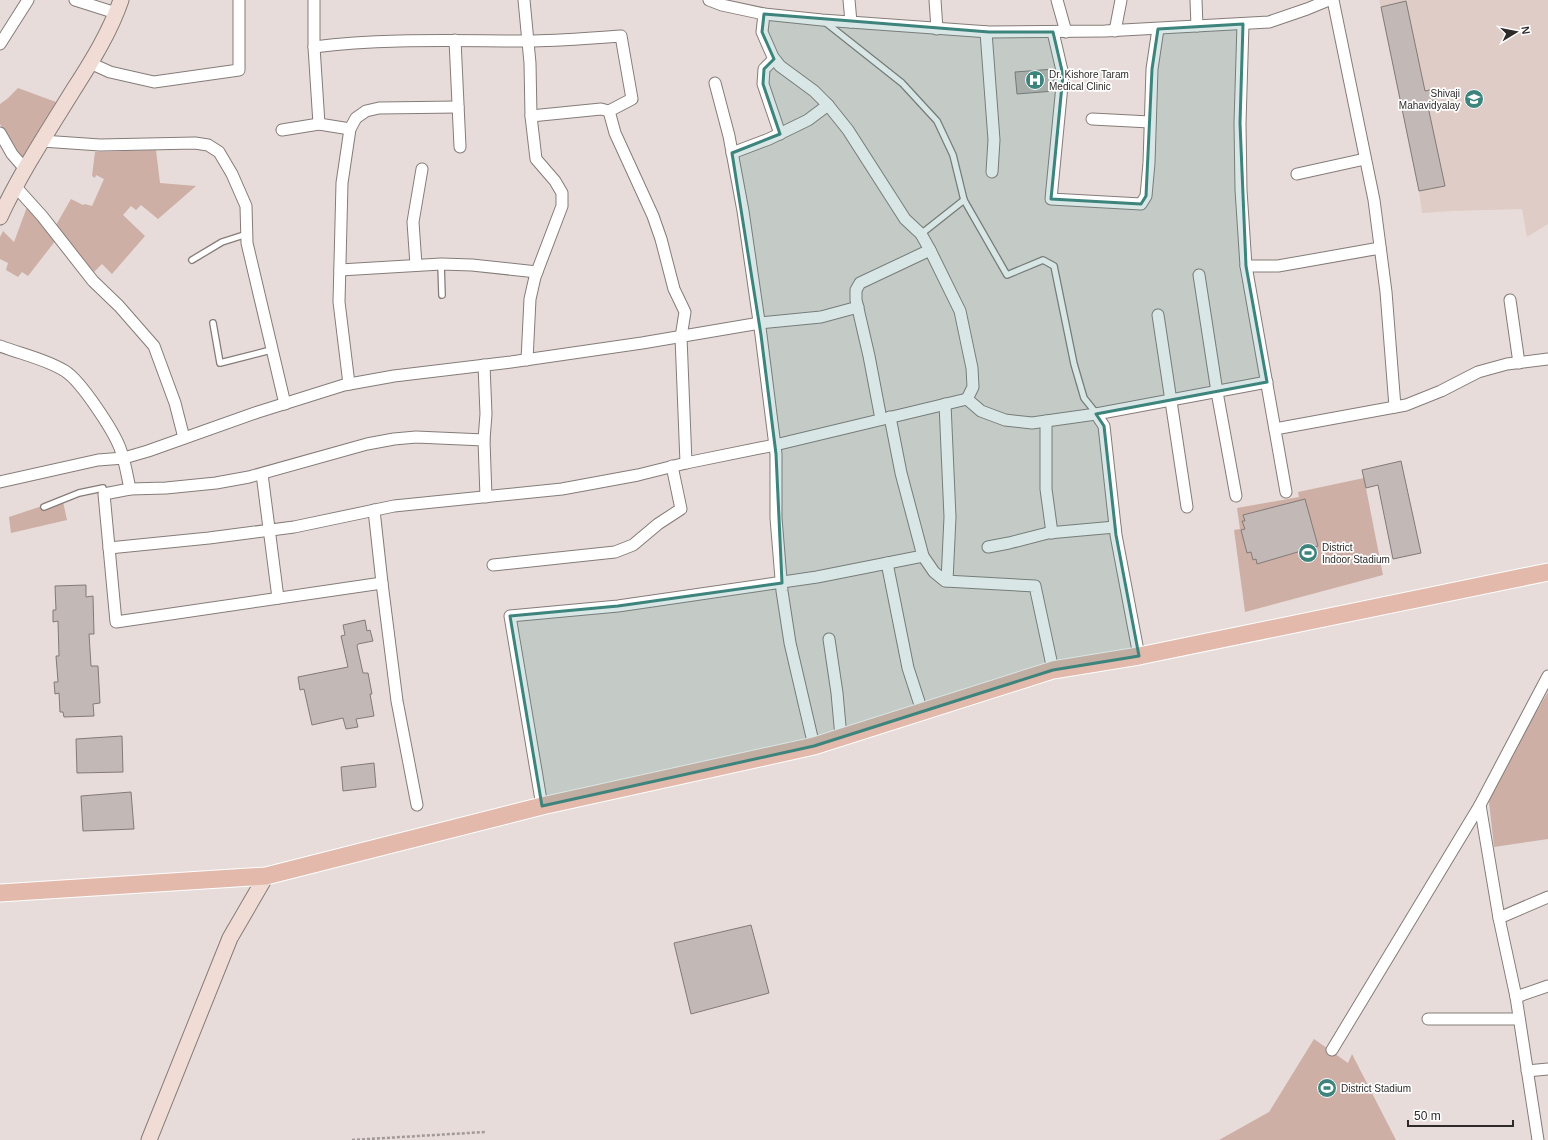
<svg xmlns="http://www.w3.org/2000/svg" width="1548" height="1140" font-family="Helvetica,sans-serif">
<style>
.built{fill:#dfccc6}
.green{fill:#ceafa5}
.building{fill:#c2b8b5;stroke:#837a77}
.lines{fill:none;stroke-linecap:round;stroke-linejoin:round}
.lane-casing{stroke:#857c79;stroke-width:8}
.street-casing{stroke:#857c79;stroke-width:13}
.secondary-casing{stroke:#857c79;stroke-width:17}
.primary-casing{stroke:#fff;stroke-width:19}
.path{stroke:#a29a98;stroke-width:2.5;stroke-dasharray:3 2;stroke-linecap:butt}
.lane{stroke:#fff;stroke-width:5.5}
.street{stroke:#fff;stroke-width:11}
.secondary{stroke:#f1dcd5;stroke-width:15}
.primary{stroke:#e3b9ac;stroke-width:17}
.marked{fill:#3d847d;fill-opacity:0.2;stroke:#3d847d;stroke-width:3;stroke-linejoin:round}
.labels{text-anchor:middle;dominant-baseline:central;stroke-width:3.5;stroke-linejoin:round;paint-order:stroke}
.poi-label{font-size:10px;fill:#2e2a29;stroke:#fff;text-anchor:start}
</style>
<rect width="100%" height="100%" fill="#e7dcd9"/>
<polygon class="built" points="1379,0 1548,0 1548,224 1527,237 1522,209 1451,211 1422,213 1419,191"/>
<g class="green">
<polygon points="18,88 56,102 22,158 0,124 0,104 7,99"/>
<polygon points="156,150 160,183 196,186 158,219 141,205 136,210 131,206 123,215 145,236 112,274 102,264 94,272 56,225 71,199 83,205 85,204 92,206 104,179 96,175 95,178 92,176 95,152"/>
<polygon points="27,207 56,240 28,276 22,272 18,277 6,270 8,263 0,259 0,237 3,231 14,242"/>
<polygon points="1364,478 1383,575 1245,612 1234,530 1240,529 1237,508 1299,497 1298,492"/>
<polygon points="62,497 67,520 11,533 9,517 45,505"/>
<polygon points="1548,692 1548,839 1494,847 1488,793"/>
<polygon points="1314,1039 1348,1063 1352,1054 1396,1140 1219,1140 1269,1112"/>
</g>
<g class="building">
<polygon points="1406,1 1425,91 1434,89 1436,100 1427,102 1445,186 1419,191 1381,7"/>
<polygon points="1054,69 1054,91 1017,94 1015,72"/>
<polygon points="1401,461 1421,553 1393,559 1378,485 1366,488 1362,470"/>
<polygon points="1305,499 1318,546 1257,564 1256,559 1253,560 1251,552 1247,553 1241,530 1245,529 1242,521 1245,521 1243,515"/>
<polygon points="86,585 86,597 93,596 94,634 89,634 91,666 98,666 100,703 93,704 94,716 64,717 63,712 60,712 59,693 55,694 54,682 58,682 56,656 59,656 58,621 53,622 53,610 56,610 55,586"/>
<polygon points="365,620 367,631 370,630 373,641 358,644 357,646 363,673 368,673 372,694 370,694 374,716 356,719 358,727 346,729 343,718 312,725 304,689 300,690 298,677 348,667 341,636 345,635 343,625"/>
<polygon points="122,736 123,772 77,773 76,739"/>
<polygon points="374,763 376,787 343,791 341,767"/>
<polygon points="131,792 134,829 83,831 81,796"/>
<polygon points="751,925 769,993 691,1014 674,943"/>
</g>
<g class="lines">
<defs>
<g id="lane">
<polyline points="825,22 902,83 937,121 953,155 964,200"/>
<polyline points="921,234 964,200 1007,275 1043,260 1054,266 1074,364 1084,398 1096,413"/>
<polyline points="192,260 222,242 247,234"/>
<polyline points="441,264 442,295"/>
<polyline points="213,323 220,363 271,350"/>
<polyline points="44,507 79,493 103,488 104,494"/>
</g>
<g id="street">
<polyline points="75,0 116,13"/>
<polyline points="314,0 314,47 319,124 350,129"/>
<polyline points="524,0 530,63 531,116 536,159 555,181 562,193 562,206 535,277 530,299 527,360"/>
<polyline points="709,0 722,5 764,14 822,20 989,32 1105,31 1269,22 1307,9 1329,0"/>
<polyline points="849,0 851,22"/>
<polyline points="935,0 937,29"/>
<polyline points="1057,0 1066,32"/>
<polyline points="1196,0 1197,26"/>
<polyline points="1333,0 1374,200 1386,292 1395,407"/>
<polyline points="1243,24 1240,123 1241,190 1246,266 1286,492"/>
<polyline points="1115,31 1121,0"/>
<polyline points="986,32 994,140 992,172"/>
<polyline points="1053,32 1063,75 1051,199 1141,204 1146,196 1149,163 1152,69 1158,29"/>
<polyline points="455,40 460,147"/>
<polyline points="0,44 28,0"/>
<path d="M314,47C385,38 456,41 527,41C558,41 589,38 621,36L632,99L609,111"/>
<polyline points="774,59 764,69 763,84 780,134"/>
<polyline points="90,63 110,72 154,82 239,70 239,0"/>
<polyline points="715,83 729,136 743,211 761,335 776,454 776,518 782,591 790,643 814,746"/>
<polyline points="531,116 601,109 609,111 615,133 653,216 661,239 674,289 685,312 681,337 686,463"/>
<polyline points="1092,119 1150,122"/>
<polyline points="282,130 319,124"/>
<polyline points="0,133 12,154 25,169"/>
<polyline points="42,141 100,145 195,143 208,145 219,152 232,174 246,206 247,243 285,404"/>
<polyline points="732,153 769,139 808,120 828,105"/>
<polyline points="1297,174 1365,159"/>
<polyline points="15,186 42,216 93,281 119,306 154,346 175,403 184,438"/>
<polyline points="416,265 413,222 422,169"/>
<polyline points="1246,266 1278,266 1380,248"/>
<polyline points="340,270 441,264 472,265 537,272"/>
<polyline points="1199,275 1217,392 1236,496"/>
<polyline points="1510,300 1519,363"/>
<polyline points="1158,315 1187,507"/>
<path d="M0,346C21,354 46,359 65,371C81,381 113,430 120,448C125,461 127,475 130,489L104,494L116,622L382,583"/>
<polyline points="484,365 486,414 484,440 486,497"/>
<polyline points="349,384 339,302 342,183 350,129 356,118 366,111 379,108 458,107"/>
<polyline points="967,399 981,411 1005,420 1032,423 1096,414 1267,382"/>
<polyline points="945,404 950,517 947,581"/>
<polyline points="1096,414 1104,426 1116,535 1139,656"/>
<polyline points="890,417 901,473 923,556 934,572 945,581 1035,586 1053,670"/>
<polyline points="881,419 869,356 856,300 856,290 860,283 930,250"/>
<polyline points="1046,421 1046,489 1052,533"/>
<polyline points="1275,429 1406,405 1441,391 1478,372 1507,364 1548,359"/>
<polyline points="262,474 278,598"/>
<polyline points="0,482 98,460 124,458 148,451 258,412 344,385 394,376 511,362 642,343 760,323 821,317 858,307"/>
<polyline points="130,489 166,488 216,483 249,477 367,444 394,439 416,437 484,440"/>
<polyline points="374,510 382,583 397,701 417,805"/>
<polyline points="988,547 1009,543 1048,533 1115,527"/>
<polyline points="109,548 209,538 294,527 394,506 562,489 638,475 686,463 775,445 967,399 973,387 972,368 960,311 930,250 921,234 905,219 848,130 828,105 814,91 780,66 773,57 762,32 764,14"/>
<polyline points="887,563 908,668 922,711"/>
<polyline points="493,565 615,552 633,545 658,524 681,509 672,466"/>
<polyline points="829,639 837,693 841,737"/>
<polyline points="1480,805 1499,918 1548,897"/>
<polyline points="542,806 510,616 618,606 817,577 923,556"/>
<polyline points="1499,918 1516,997 1538,1140"/>
<polyline points="1516,997 1548,986"/>
<polyline points="1428,1019 1519,1019"/>
<polyline points="1332,1050 1480,805 1548,676"/>
<polyline points="1527,1071 1548,1069"/>
</g>
<g id="secondary">
<path d="M0,217C21,172 48,131 74,89C92,61 110,32 121,0"/>
<polyline points="149,1140 230,938 266,876"/>
</g>
<polyline id="primary" points="0,893 266,876 542,806 814,746 1053,670 1139,656 1548,572"/>
</defs>
<use href="#lane" class="lane-casing"/>
<use href="#street" class="street-casing"/>
<use href="#secondary" class="secondary-casing"/>
<use href="#primary" class="primary-casing"/>
<polyline class="path" points="352,1140 485,1132"/>
<use href="#lane" class="lane"/>
<use href="#street" class="street"/>
<use href="#secondary" class="secondary"/>
<use href="#primary" class="primary"/>
</g>
<path class="marked" d="M764,14L989,32H1053L1063,75L1051,199L1141,204L1146,196L1152,69L1158,29L1243,24L1240,123L1246,266L1267,382L1096,414L1104,426L1116,535L1139,656L1053,670L814,746L542,806L510,616L618,606L782,583L776,454L761,335L732,153L780,134L763,84L764,69L774,59L762,32Z"/>
<defs>
<symbol id="hospital-disc" viewBox="-11 -11 22 22"><circle r="9.5" fill="#3d847d" stroke="#fff"/><path d="M-5-5h3v3.5h4V-5h3V5h-3V1.5h-4V5h-3Z" fill="#fff"/></symbol>
<symbol id="school-disc" viewBox="-11 -11 22 22"><circle r="9.5" fill="#3d847d" stroke="#fff"/><path d="M0-5L7-2L0 1L-7-2ZM-4 1L0 2.5L4 1V4Q0 6-4 4Z" fill="#fff"/></symbol>
<symbol id="stadium-disc" viewBox="-11 -11 22 22"><circle r="9.5" fill="#3d847d" stroke="#fff"/><path d="M0-5a6.5 5 0 1 0 0 10a6.5 5 0 1 0 0-10ZM-3.5-1.8h7v3.6h-7Z" fill="#fff"/></symbol>
</defs>
<g fill-rule="evenodd">
<use href="#hospital-disc" x="1024" y="69" width="22" height="22"/>
<use href="#school-disc" x="1463" y="88" width="22" height="22"/>
<use href="#stadium-disc" x="1297" y="542" width="22" height="22"/>
<use href="#stadium-disc" x="1316" y="1077" width="22" height="22"/>
</g>
<g class="labels">
<g class="poi-label">
<text x="1049" y="74">Dr. Kishore Taram<tspan x="1049" dy="12">Medical Clinic</tspan></text>
<text x="1460" y="93" text-anchor="end">Shivaji<tspan x="1460" dy="12">Mahavidyalay</tspan></text>
<text x="1322" y="547">District<tspan x="1322" dy="12">Indoor Stadium</tspan></text>
<text x="1341" y="1088">District Stadium</text>
</g>
</g>
<g transform="translate(1516 32) rotate(80)" stroke="#ffffff" stroke-width="3" paint-order="stroke">
<path d="M0-3L7 15L0 10L-7 15Z" fill="#2e2a29"/>
<text y="-6" font-size="11" font-weight="bold" text-anchor="middle" fill="#2e2a29">N</text>
</g>
<path d="M1408 1120v6h105v-6" fill="none" stroke="#2e2a29" stroke-width="2"/>
<text x="1414" y="1120" font-size="12" fill="#2e2a29" stroke="#ffffff" stroke-width="3" paint-order="stroke">50 m</text>
</svg>
